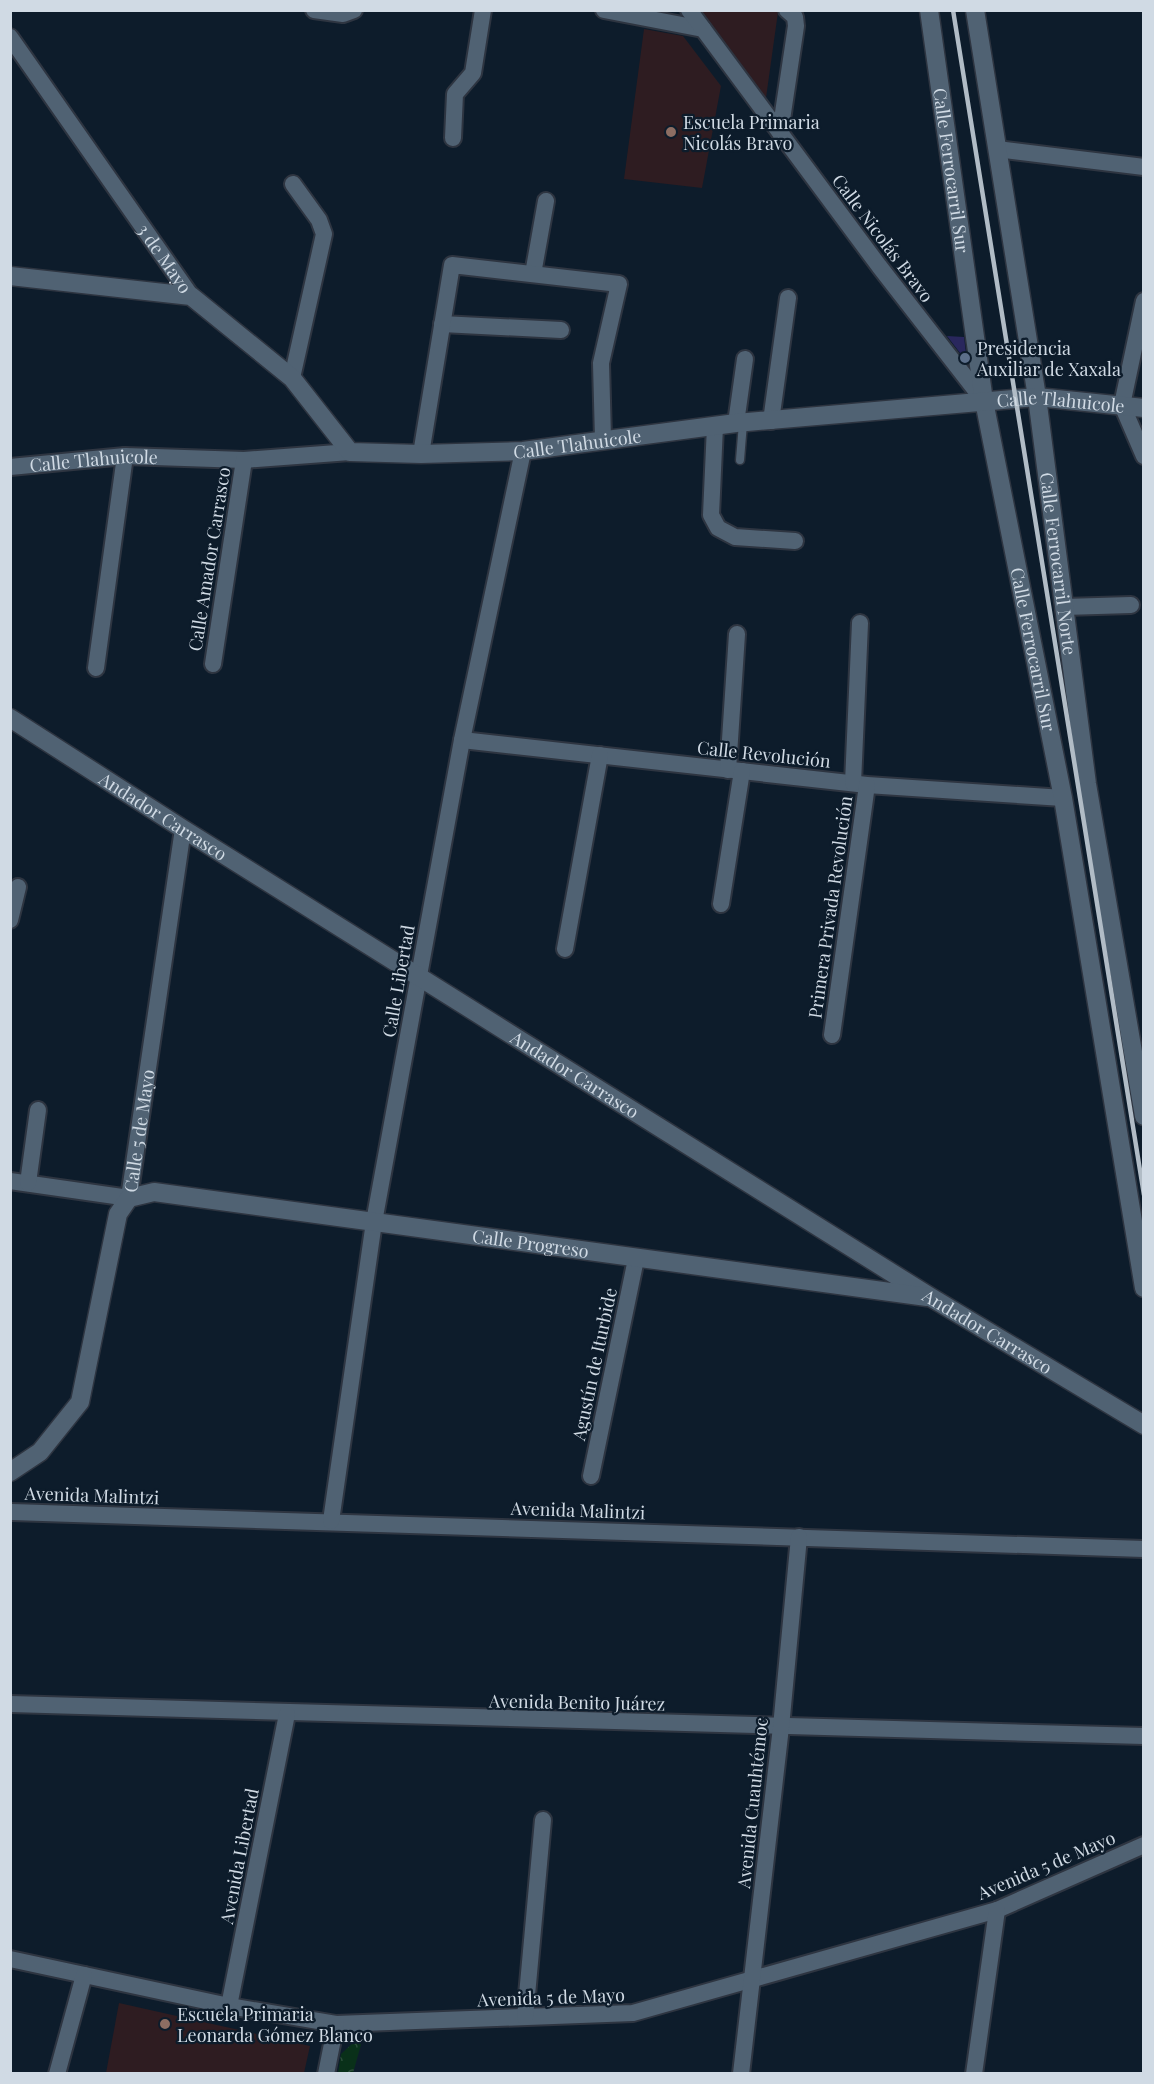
<svg xmlns="http://www.w3.org/2000/svg" width="1154" height="2084" font-family="'Playfair Display',serif">
<style>
.education{fill:#2e1c21}
.park{fill:url(#park-crowns)}
.building{fill:#29275d}
.lines{fill:none;stroke-linecap:round;stroke-linejoin:round}
.lane-casing{stroke:#2e3541;stroke-width:11}
.street-casing{stroke:#2e3541;stroke-width:20}
.secondary-casing{stroke:#2e3541;stroke-width:21}
.lane{stroke:#506273;stroke-width:8}
.street{stroke:#506273;stroke-width:16}
.secondary{stroke:#506273;stroke-width:18}
.rail{stroke:#b1bcc6;stroke-width:4.5}
.education-dot{fill:#8d6e63;stroke:#0d1c2b;stroke-width:2}
.service-dot{fill:#5c6f8a;stroke:#0d1c2b;stroke-width:2}
.labels{text-anchor:middle;dominant-baseline:central;stroke-width:4.5;stroke-linejoin:round;paint-order:stroke}
.poi-label{font-size:18px;fill:#d0dae4;stroke:#0d1c2b;text-anchor:start}
.street-label{font-size:18px;fill:#d0dae4;stroke:#0d1c2b}
</style>
<defs>
<pattern id="park-crowns" width="20" height="18" patternUnits="userSpaceOnUse" patternTransform="scale(1.5)"><rect width="20" height="18" fill="#093019"/><path d="M2 6a3 3 0 1 1 6 0M12 15a3 3 0 1 1 6 0" fill="none" stroke="#2c4d3a"/></pattern>
</defs>
<rect width="100%" height="100%" fill="#0d1c2b"/>
<g class="education">
<polygon points="775,10 778,12 766,98 691,11"/>
<polygon points="644,29 683,36 721,86 702,188 624,179"/>
<polygon points="119,2003 310,2046 304,2073 106,2073"/>
</g>
<polygon class="park" points="355,2041 362,2041 353,2073 338,2073 341,2054"/>
<polygon class="building" points="947,336 964,337 967,362"/>
<g class="lines">
<defs>
<polyline id="lane" points="740,460 743,423"/>
<g id="street">
<polyline points="314,10 343,14 354,10"/>
<polyline points="604,10 703,29"/>
<polyline points="689,10 879,266 984,401"/>
<path id="s1" d="M10,37L191,296"/>
<polyline points="780,133 796,26 795,17 787,10"/>
<polyline points="453,138 455,94 473,73 483,10"/>
<polyline points="997,149 1144,167"/>
<polyline points="533,274 546,201"/>
<polyline points="1144,301 1122,405 1144,456"/>
<polyline points="442,324 561,330"/>
<polyline points="292,378 324,234 319,220 293,184"/>
<polyline points="771,421 788,298"/>
<polyline points="736,423 745,359"/>
<polyline points="715,426 711,515 718,528 735,537 795,541"/>
<polyline points="421,454 452,265 619,284 601,363 603,439"/>
<path id="s2" d="M10,467L125,456L244,460L350,452"/>
<polyline points="1064,607 1131,605"/>
<polyline points="213,664 244,460"/>
<polyline points="96,668 125,456"/>
<polyline points="462,740 867,785 1063,798"/>
<polyline points="728,770 737,634"/>
<polyline points="853,783 860,623"/>
<polyline points="721,904 742,771"/>
<polyline points="10,920 18,887"/>
<polyline points="565,949 600,755"/>
<polyline points="832,1035 867,785"/>
<path id="s3" d="M10,1181L129,1198L183,829"/>
<polyline points="28,1183 38,1110"/>
<polyline points="591,1476 636,1259"/>
<polyline points="12,1512 1144,1549"/>
<polyline points="331,1521 374,1222 462,740 523,451"/>
<polyline points="10,1704 1144,1736"/>
<polyline points="10,1959 229,2006 336,2024 633,2013 997,1910 1144,1845"/>
<polyline points="229,2006 287,1714"/>
<polyline points="525,2017 543,1820"/>
<polyline points="57,2074 84,1975"/>
<polyline points="326,2074 336,2024"/>
<polyline points="741,2074 781,1727 799,1537"/>
<polyline points="974,2074 997,1910"/>
</g>
<g id="secondary">
<path id="s4" d="M929,10L984,401L1063,798L1144,1288"/>
<path id="s5" d="M975,10L1037,397L1087,784L1144,1116"/>
<path id="s6" d="M10,276L191,296L292,378L350,452L421,454L523,451L736,423L1037,397L1144,408"/>
<path id="s7" d="M10,718L183,829L932,1298L1144,1425"/>
<path id="s8" d="M10,1472L40,1452L80,1402L118,1214L129,1198L154,1192L927,1297"/>
</g>
</defs>
<use href="#lane" class="lane-casing"/>
<use href="#street" class="street-casing"/>
<use href="#secondary" class="secondary-casing"/>
<use href="#lane" class="lane"/>
<use href="#street" class="street"/>
<use href="#secondary" class="secondary"/>
<polyline class="rail" points="953,10 1144,1195"/>
</g>
<g class="education-dot">
<circle cx="671" cy="132" r="6"/>
<circle cx="165" cy="2024" r="6"/>
</g>
<circle class="service-dot" cx="965" cy="358" r="6"/>
<g class="labels">
<g class="poi-label">
<text x="683" y="122">Escuela Primaria<tspan x="683" dy="21">Nicolás Bravo</tspan></text>
<text x="977" y="348">Presidencia<tspan x="977" dy="21">Auxiliar de Xaxala</tspan></text>
<text x="177" y="2014">Escuela Primaria<tspan x="177" dy="21">Leonarda Gómez Blanco</tspan></text>
</g>
<g class="street-label">
<text stroke="none"><textPath href="#s4" startOffset="162">Calle Ferrocarril Sur</textPath></text>
<text transform="translate(883 238) rotate(53)">Calle Nicolás Bravo</text>
<text stroke="none"><textPath href="#s1" startOffset="270">3 de Mayo</textPath></text>
<text stroke="none"><textPath href="#s6" startOffset="1120">Calle Tlahuicole</textPath></text>
<text stroke="none"><textPath href="#s6" startOffset="634">Calle Tlahuicole</textPath></text>
<text stroke="none"><textPath href="#s2" startOffset="84">Calle Tlahuicole</textPath></text>
<text transform="translate(209 559) rotate(-81)">Calle Amador Carrasco</text>
<text stroke="none"><textPath href="#s5" startOffset="560">Calle Ferrocarril Norte</textPath></text>
<text stroke="none"><textPath href="#s4" startOffset="648">Calle Ferrocarril Sur</textPath></text>
<text transform="translate(764 754) rotate(6)">Calle Revolución</text>
<text stroke="none"><textPath href="#s7" startOffset="182">Andador Carrasco</textPath></text>
<text transform="translate(830 907) rotate(-82)">Primera Privada Revolución</text>
<text transform="translate(398 981) rotate(-80)">Calle Libertad</text>
<text stroke="none"><textPath href="#s7" startOffset="668">Andador Carrasco</textPath></text>
<text stroke="none"><textPath href="#s3" startOffset="188">Calle 5 de Mayo</textPath></text>
<text stroke="none"><textPath href="#s8" startOffset="717">Calle Progreso</textPath></text>
<text stroke="none"><textPath href="#s7" startOffset="1154">Andador Carrasco</textPath></text>
<text transform="translate(594 1364) rotate(-78)">Agustín de Iturbide</text>
<text transform="translate(92 1495) rotate(2)">Avenida Malintzi</text>
<text transform="translate(578 1510) rotate(2)">Avenida Malintzi</text>
<text transform="translate(577 1702) rotate(1)">Avenida Benito Juárez</text>
<text transform="translate(752 1803) rotate(-84)">Avenida Cuauhtémoc</text>
<text transform="translate(239 1856) rotate(-79)">Avenida Libertad</text>
<text transform="translate(1046 1865) rotate(-23)">Avenida 5 de Mayo</text>
<text transform="translate(551 1997) rotate(-2)">Avenida 5 de Mayo</text>
</g>
</g>
<rect width="1154" height="2084" fill="none" stroke="#d0dae4" stroke-width="24"/>
</svg>
